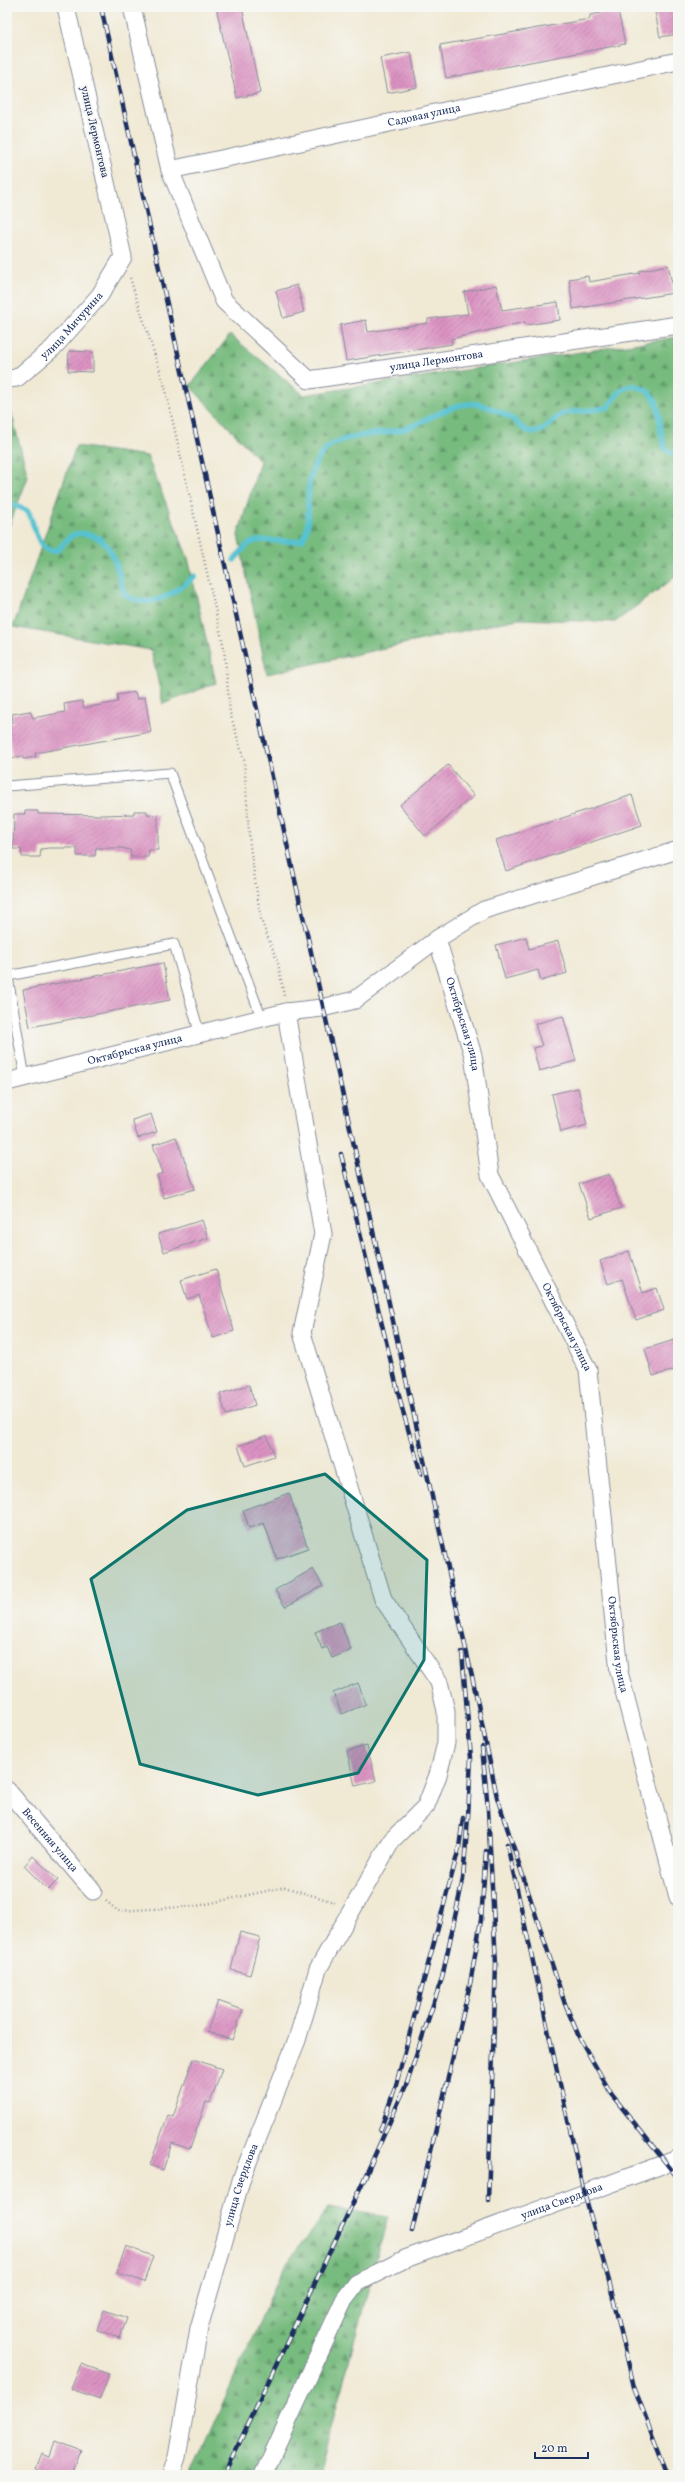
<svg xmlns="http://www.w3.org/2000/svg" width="685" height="2482" font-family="Vollkorn,serif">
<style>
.forest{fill:url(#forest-firs);stroke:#49756e}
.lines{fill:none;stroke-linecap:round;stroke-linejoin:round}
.stream{stroke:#57c2d1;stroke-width:5.5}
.building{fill:url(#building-hatch)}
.lane-casing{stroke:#868c99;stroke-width:11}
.street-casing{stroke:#868c99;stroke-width:19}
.path{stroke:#868c99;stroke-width:2.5;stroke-dasharray:1 3;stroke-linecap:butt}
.lane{stroke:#fff;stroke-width:9}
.street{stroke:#fff;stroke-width:17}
.rail-casing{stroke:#1b2f5e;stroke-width:4.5}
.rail{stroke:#f6f6f2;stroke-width:3;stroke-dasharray:9;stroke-linecap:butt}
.marked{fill:#0f766e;fill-opacity:0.2;stroke:#0f766e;stroke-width:3;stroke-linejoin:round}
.labels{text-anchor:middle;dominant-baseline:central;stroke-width:4;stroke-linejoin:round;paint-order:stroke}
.street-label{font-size:11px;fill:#1b2f5e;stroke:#f6f6f2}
</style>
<defs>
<pattern id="forest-firs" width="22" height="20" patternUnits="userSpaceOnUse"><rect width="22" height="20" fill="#77bb7e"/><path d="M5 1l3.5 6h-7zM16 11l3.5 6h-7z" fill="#61986a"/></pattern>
<pattern id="building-hatch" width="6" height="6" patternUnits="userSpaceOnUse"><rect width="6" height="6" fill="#dc92c2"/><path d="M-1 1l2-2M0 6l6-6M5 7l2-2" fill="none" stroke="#b278a1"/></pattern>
</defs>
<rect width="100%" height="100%" fill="#f6f6f2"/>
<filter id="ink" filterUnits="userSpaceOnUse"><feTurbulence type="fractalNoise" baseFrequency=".025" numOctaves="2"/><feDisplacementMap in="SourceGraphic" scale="8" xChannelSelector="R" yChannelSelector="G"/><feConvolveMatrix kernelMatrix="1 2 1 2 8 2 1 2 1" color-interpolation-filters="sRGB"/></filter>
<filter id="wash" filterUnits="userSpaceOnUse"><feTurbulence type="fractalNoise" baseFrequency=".012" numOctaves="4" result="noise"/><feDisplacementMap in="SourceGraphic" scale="16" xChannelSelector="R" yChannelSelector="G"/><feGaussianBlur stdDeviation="0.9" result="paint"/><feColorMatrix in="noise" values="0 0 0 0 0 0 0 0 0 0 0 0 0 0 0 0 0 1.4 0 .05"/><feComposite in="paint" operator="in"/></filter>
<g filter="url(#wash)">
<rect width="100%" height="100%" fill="#f0e9d4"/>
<g class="forest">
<polygon points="230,335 304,395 678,337 678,575 615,622 517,619 267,674 238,535 260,461 190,386"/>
<polygon points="7,404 9,404 28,477 7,532"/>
<polygon points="76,446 147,456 188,558 216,683 163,704 151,650 13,627"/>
<polygon points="329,2207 388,2217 318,2475 191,2475 283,2269"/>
</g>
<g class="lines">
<g class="stream">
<path d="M7,502L28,511C36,526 36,555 58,550C62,546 66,540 71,536C75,533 80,533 85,534C114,536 118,572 124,594C151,612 173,594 195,576"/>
<path d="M234,560C238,556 242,550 246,546C260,534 286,545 302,540C317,521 295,481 326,449C341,434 382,435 404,429C427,422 453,401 477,404C487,406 502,412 511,418C519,424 524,433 536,432C546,431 553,418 563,414C578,409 593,412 608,407C614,401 616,394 623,389C628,386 633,385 638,387C668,394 655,430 665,447C667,452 673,454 678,454"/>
</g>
</g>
<g id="blocks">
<g class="building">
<polygon points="216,7 242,7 260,93 237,98"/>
<polygon points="654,7 678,7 678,34 660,37"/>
<polygon points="618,10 625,44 446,78 440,45 590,19 590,15"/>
<polygon points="411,52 417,87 387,93 380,58"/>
<polygon points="668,265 674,293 573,309 569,279 588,276 589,282 640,273 639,271"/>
<polygon points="297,285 304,312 283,318 276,291"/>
<polygon points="496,285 502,310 558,302 560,320 526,325 525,322 451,339 452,344 346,361 340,325 366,320 368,332 428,323 428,319 468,314 464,292"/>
<polygon points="69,351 93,352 93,372 68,371"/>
<polygon points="135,692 137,699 145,697 151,732 35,753 36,757 23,759 22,756 12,758 7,723 13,722 12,714 30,711 33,718 65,712 64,704 82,701 84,708 118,702 117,695"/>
<polygon points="448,765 474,796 425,836 400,805"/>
<polygon points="632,795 642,825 506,871 496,840"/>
<polygon points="25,811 38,811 38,814 104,815 134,814 134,811 147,811 147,814 158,815 158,850 149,850 148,857 131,857 130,850 122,848 96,848 95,856 77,856 77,848 49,848 41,849 40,857 22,857 21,849 13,849 14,814 25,814"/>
<polygon points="526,937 529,949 558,941 567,973 541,981 538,970 505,979 496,945"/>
<polygon points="163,963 170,1000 30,1027 23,990"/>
<polygon points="563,1016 576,1061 539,1071 533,1048 542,1046 535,1024"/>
<polygon points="578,1088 587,1125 561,1132 552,1094"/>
<polygon points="151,1114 157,1132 138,1138 132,1120"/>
<polygon points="176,1137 195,1189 164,1198 157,1175 163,1173 153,1145"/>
<polygon points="609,1174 621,1208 591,1218 579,1184"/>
<polygon points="202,1220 208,1238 164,1252 158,1234"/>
<polygon points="629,1251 643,1293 657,1288 664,1310 636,1320 622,1279 608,1284 600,1261"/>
<polygon points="216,1269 234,1331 213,1338 199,1295 187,1299 181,1280"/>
<polygon points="678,1339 678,1369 653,1376 645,1349"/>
<polygon points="249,1385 255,1405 226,1415 220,1394"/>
<polygon points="267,1435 274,1456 245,1466 238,1446"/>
<polygon points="289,1493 308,1548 277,1559 264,1523 249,1528 243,1510"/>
<polygon points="313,1569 323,1586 285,1607 275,1590"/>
<polygon points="340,1622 351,1650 332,1658 327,1647 322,1649 315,1632"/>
<polygon points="358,1683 366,1704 342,1714 333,1693"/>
<polygon points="367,1746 376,1781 355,1786 347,1751"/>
<polygon points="33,1856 58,1880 48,1890 24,1866"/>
<polygon points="240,1932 260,1937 250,1975 231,1970"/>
<polygon points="218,2001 243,2010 232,2040 207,2032"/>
<polygon points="193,2059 222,2069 210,2103 206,2102 190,2149 172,2143 163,2170 150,2165 168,2115 173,2117"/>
<polygon points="126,2246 153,2256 144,2282 117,2272"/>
<polygon points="104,2310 127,2318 120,2338 97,2330"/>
<polygon points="81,2364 109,2374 100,2399 71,2389"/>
<polygon points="55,2440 81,2450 72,2475 53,2475 36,2469 42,2454 50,2457"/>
</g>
</g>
</g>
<g filter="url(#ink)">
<use href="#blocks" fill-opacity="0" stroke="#868c99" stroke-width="1"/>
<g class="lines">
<defs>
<g id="lane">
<polyline points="7,786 170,773 262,1019"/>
<polyline points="7,971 25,1078"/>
<polyline points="8,976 174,944 200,1035"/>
</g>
<g id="street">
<path id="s1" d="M132,7L170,170L224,301L309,380L678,325"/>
<path id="s2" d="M170,170L678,61"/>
<path id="s3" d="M7,379L17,378L53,348L100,295L123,257L66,7"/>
<path id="s4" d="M437,939L473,1055L490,1175L588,1370L619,1672L678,1897"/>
<path id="s5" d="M7,1082L286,1012L322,1008L355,1000L437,939L484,910L678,850"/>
<path id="s6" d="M7,1790L93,1891"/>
<path id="s7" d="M171,2475L177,2457L199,2328L242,2177L297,2040L318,1969L392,1840L426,1806L438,1775L446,1743V1711L439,1682L383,1599L302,1333L323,1234L286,1012"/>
<path id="s8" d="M263,2475L344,2300L357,2283L405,2259L678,2159"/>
</g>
</defs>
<use href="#lane" class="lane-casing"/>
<use href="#street" class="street-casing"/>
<g class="path">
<polyline points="130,278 165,387 224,648 230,713 244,760 250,846 261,920 278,963 284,996"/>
<polyline points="106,1901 118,1911 197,1906 285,1887 337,1903"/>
</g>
<use href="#lane" class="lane"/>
<use href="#street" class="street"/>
<defs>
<g id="rail">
<polyline points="101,7 475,1690 497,1797 565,2004 580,2039 612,2095 678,2178"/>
<polyline points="341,1154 402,1408 421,1474"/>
<polyline points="482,1747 488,1809 496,1964 488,2200"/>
<polyline points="507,1844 584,2193 609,2281 634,2387 668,2475"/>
<polyline points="380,2131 396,2085 459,1848 463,1818"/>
<polyline points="412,2231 470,1984 481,1920 486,1851"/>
<polyline points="224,2475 361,2186 407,2083 442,1978 463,1879 468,1817 471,1758 462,1652"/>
</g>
</defs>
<use href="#rail" class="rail-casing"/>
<use href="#rail" class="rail"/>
</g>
</g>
<path class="marked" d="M325,1474L427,1560L424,1660L358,1773L258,1795L140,1764L91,1579L187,1510Z"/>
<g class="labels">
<g class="street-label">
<text stroke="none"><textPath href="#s2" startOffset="260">Садовая улица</textPath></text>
<text transform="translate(94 132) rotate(77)">улица Лермонтова</text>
<text stroke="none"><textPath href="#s3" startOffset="86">улица Мичурина</textPath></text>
<text stroke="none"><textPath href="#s1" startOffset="554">улица Лермонтова</textPath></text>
<text stroke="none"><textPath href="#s4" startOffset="89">Октябрьская улица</textPath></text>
<text stroke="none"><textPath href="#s5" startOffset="132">Октябрьская улица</textPath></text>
<text stroke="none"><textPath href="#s4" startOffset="413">Октябрьская улица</textPath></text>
<text stroke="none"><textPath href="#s4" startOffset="737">Октябрьская улица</textPath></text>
<text stroke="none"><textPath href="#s6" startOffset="66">Весенняя улица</textPath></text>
<text stroke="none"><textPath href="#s7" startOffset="299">улица Свердлова</textPath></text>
<text stroke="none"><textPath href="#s8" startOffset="435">улица Свердлова</textPath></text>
</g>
</g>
<rect width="685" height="2482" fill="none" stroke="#f6f6f2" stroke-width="24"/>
<path d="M535 2452v6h53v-6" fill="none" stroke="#1b2f5e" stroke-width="2"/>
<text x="541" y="2452" font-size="12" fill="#1b2f5e" stroke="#f6f6f2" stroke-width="3" paint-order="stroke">20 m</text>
</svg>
